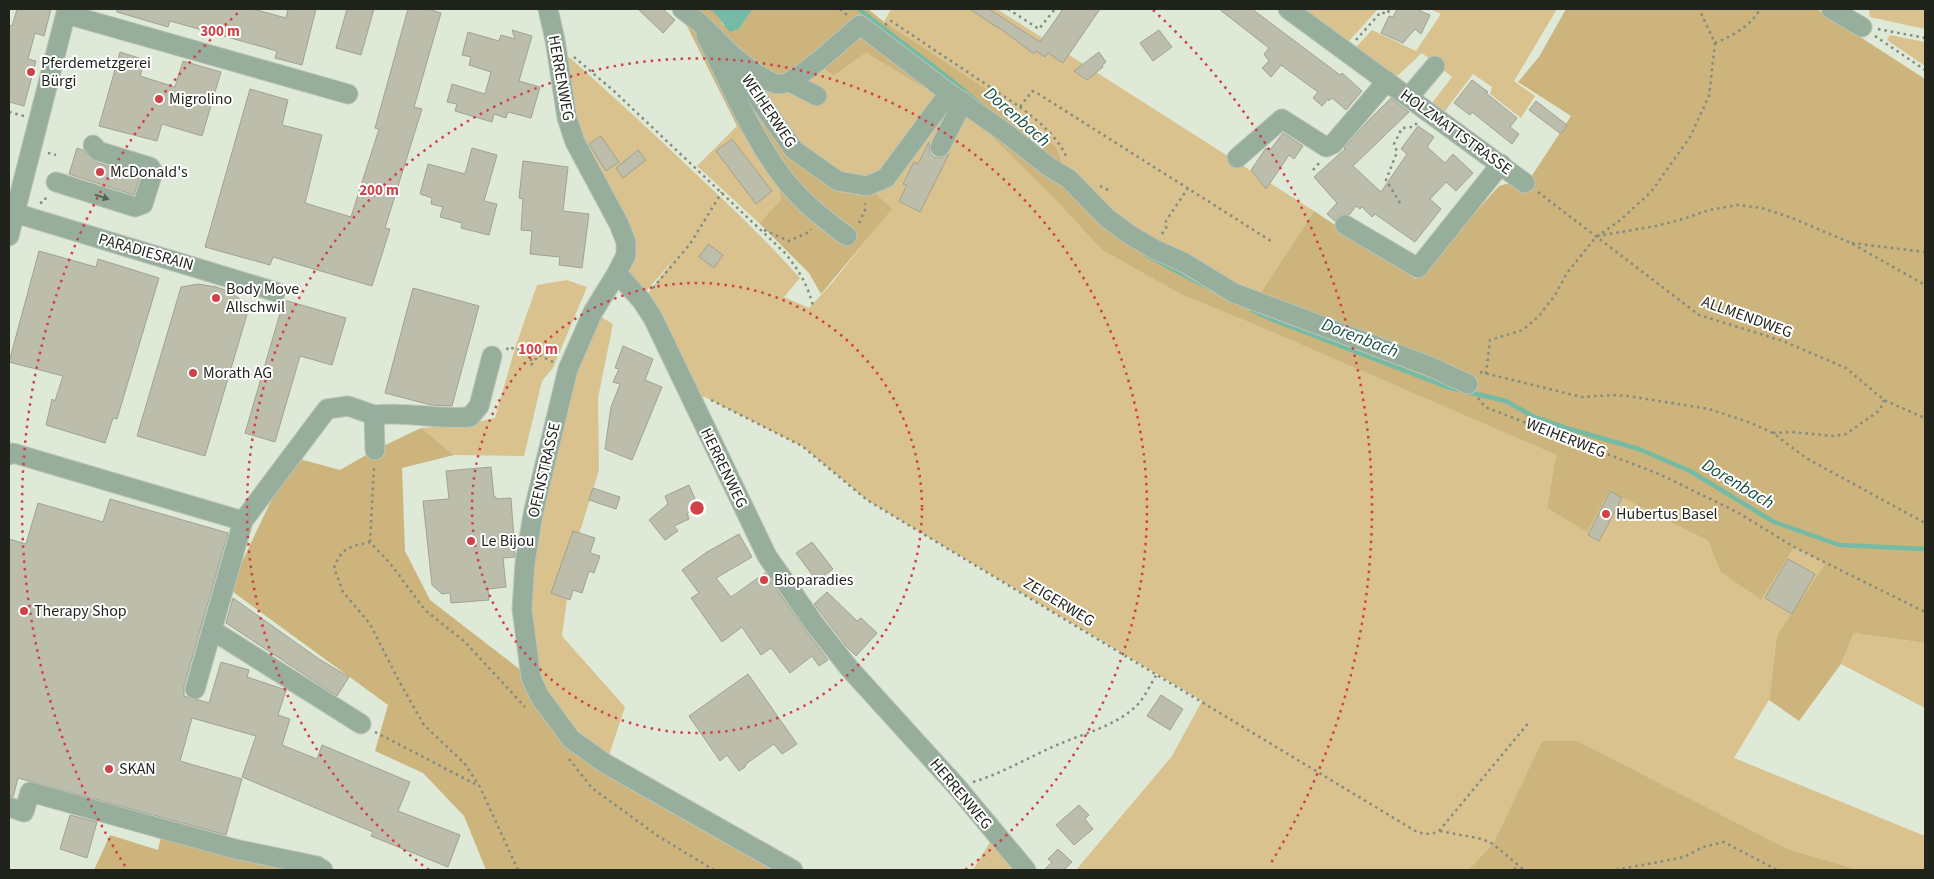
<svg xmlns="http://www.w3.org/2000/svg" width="1934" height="879" font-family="'Source Sans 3',sans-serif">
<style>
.green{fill:#d9c28e;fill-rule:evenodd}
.forest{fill:#ccb47c}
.water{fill:#74baa5}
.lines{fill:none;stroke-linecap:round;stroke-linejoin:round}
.stream{stroke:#74baa5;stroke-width:4.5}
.building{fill:#bcbdaa;stroke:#a1a28f}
.minor-casing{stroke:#bcc5b5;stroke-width:21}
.path{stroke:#848b7f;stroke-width:2.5;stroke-dasharray:2.5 4;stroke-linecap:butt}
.minor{stroke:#98ae9d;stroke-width:19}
.oneway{fill:#556256}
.ring{fill:none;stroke:#d14148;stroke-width:2.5;stroke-dasharray:2.5 5}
.poi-dot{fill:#d14148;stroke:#fff;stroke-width:2}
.labels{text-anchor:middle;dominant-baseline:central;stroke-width:4;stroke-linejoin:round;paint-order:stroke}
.poi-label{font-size:16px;fill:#1f231c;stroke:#fff;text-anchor:start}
.street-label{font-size:16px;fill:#1f231c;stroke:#fff}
.water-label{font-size:18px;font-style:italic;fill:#185344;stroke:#fff}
.centre{fill:#d14148;stroke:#fff;stroke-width:2.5}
.ring-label{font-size:15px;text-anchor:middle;font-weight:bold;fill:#d14148;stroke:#fff;stroke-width:4;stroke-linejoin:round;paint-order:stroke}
</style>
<rect width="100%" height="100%" fill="#dfe9d7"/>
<g class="green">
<polygon points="891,9 997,9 1314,211 1259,297 1147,241 884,22"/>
<polygon points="1304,9 1378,9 1349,41"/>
<polygon points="1430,9 1557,9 1514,81 1535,96 1521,118 1490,94 1492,87 1473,74 1445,111 1432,103 1452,77 1422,53 1395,78 1356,47 1372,30 1416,51 1441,14"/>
<polygon points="1869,9 1925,9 1925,29 1870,17"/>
<polygon points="1890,35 1925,42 1925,66 1887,40"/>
<path d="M718,40L817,61L833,76L866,53L971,116L1052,196L1102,250L1182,295L1246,321L1556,455L1547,508L1587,531L1609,491L1708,541L1720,571L1794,547L1827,563L1777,635L1769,700L1734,758L1925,836V870H1859L1788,849L1578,741H1542L1493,844L1468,870H1076L1172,756L1202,701L867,500L802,446L705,397L690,398L642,301L674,259L642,296L629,274L632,252L582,145L573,116L564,59L569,57C612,95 654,134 695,173C731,207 767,241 800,278L784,297L809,308L832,283L891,209L794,150ZM929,142L949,152L920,212L899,201L907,185L903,183L914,163L918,164Z"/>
<polygon points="737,126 779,188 781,200 759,223 697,166"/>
<polygon points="567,280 587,287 553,368 542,381 524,456 454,455 421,428 469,424 495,418 515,348 537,285"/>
<polygon points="593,312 613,324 598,398 599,470 573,554 562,636 625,707 606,764 540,697 525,563"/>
<polygon points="1854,633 1925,643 1925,708 1841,664"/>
<polygon points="995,834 1026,870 973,870"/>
</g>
<g class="forest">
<polygon points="674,9 708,9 718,14 723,25 739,29 753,9 868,9 884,22 1016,109 1056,148 1065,170 1147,241 1259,296 1314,211 1416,279 1499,186 1531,177 1571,116 1518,82 1539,57 1566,9 1817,9 1925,79 1925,643 1854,633 1841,664 1799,721 1769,700 1777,635 1826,563 1794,547 1761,600 1720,571 1708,541 1609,491 1587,532 1547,508 1556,455 1246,321 1182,295 1102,250 1052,196 971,116 866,53 833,76 816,61 780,85 719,41 794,150 867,186 892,209 821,294 809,273 759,223 781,200 779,188 737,126 682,16"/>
<polygon points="421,428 454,455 402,468 405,551 430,600 531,678 571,739 793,870 486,870 464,816 423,773 375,751 388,705 229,589 292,457 340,470 375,450"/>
<polygon points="1542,741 1578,741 1788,849 1859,870 1468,870 1493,844"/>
<polygon points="110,835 158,850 161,837 297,870 94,870"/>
</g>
<path class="water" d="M708,9H753L739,29L730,32C721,23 720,15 708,9Z"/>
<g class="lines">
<g class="stream">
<path d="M859,9C899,42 943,71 982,106"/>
<polyline points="1146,255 1207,287"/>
<polyline points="1252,310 1271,319 1447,387 1506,401 1534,417 1566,428 1639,449 1690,471 1774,522 1839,545 1925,549"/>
</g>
</g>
<g class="building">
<polygon points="17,9 51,9 44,36 35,33 28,59 36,61 24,106 9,102 9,25 12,26"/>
<polygon points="117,9 253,9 286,18 288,9 316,9 302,65 275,58 277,51 170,21 168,27 117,12"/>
<polygon points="347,9 374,9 361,55 336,48"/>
<polygon points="408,9 428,9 441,13 414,107 422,109 385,228 390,229 372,286 273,257 270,265 205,247 250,89 288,100 282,125 322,135 305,203 351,217 379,129 375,128"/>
<polygon points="638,9 663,9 675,20 663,33"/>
<polygon points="970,9 989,9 1040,42 1063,9 1100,9 1063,63 1048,53 1045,57 1036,51 1034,54 998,27 998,28"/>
<polygon points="1219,9 1252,9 1340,75 1342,73 1362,91 1346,110 1332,98 1329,101 1328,99 1322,106 1313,98 1318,92 1281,65 1271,77 1262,68 1269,61 1264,54 1269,48"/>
<polygon points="1397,9 1416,9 1430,15 1421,34 1415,29 1403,43 1381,33 1389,16 1393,17"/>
<polygon points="512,30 532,36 519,81 540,87 531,118 508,112 506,118 494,114 492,122 455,111 457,104 447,102 452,84 485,94 491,72 469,65 471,57 462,55 468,32 499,41 501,35 515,39"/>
<polygon points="1159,30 1172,47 1153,61 1140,43"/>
<polygon points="120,52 145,60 140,76 175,87 183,61 221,72 202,136 162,124 157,141 99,126"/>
<polygon points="1099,52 1106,62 1102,65 1103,67 1087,80 1074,71"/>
<polygon points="1472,80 1488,92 1486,93 1517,118 1510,127 1519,134 1512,144 1472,112 1470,115 1454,103"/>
<polygon points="1391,98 1409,112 1353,166 1381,192 1407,154 1401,149 1418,126 1434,137 1427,147 1445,163 1453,154 1473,173 1456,191 1446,182 1430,199 1441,209 1415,242 1375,214 1372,217 1362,207 1360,209 1356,206 1349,215 1340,215 1335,221 1327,214 1337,203 1314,177 1345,149 1344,148 1367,122"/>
<polygon points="1536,101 1567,125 1561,134 1529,110"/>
<polygon points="1283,133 1303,146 1294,159 1289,155 1266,189 1251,170 1266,148 1270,150"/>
<polygon points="601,136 619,162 606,171 589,144"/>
<polygon points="732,139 772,191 756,204 716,151"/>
<polygon points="929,142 930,153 934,157 941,158 949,154 920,212 899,201 907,185 903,184 914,162 918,164"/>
<polygon points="77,148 83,150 95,162 140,176 134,195 69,174"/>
<polygon points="472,148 497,155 484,201 497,204 489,235 461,228 462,223 440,217 443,207 431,204 432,198 420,194 428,164 465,174"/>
<polygon points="638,150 646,160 623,178 616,168"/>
<polygon points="523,161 568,167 563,211 589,214 582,268 559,265 560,257 530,254 532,231 521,230 523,199 519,198"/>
<polygon points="708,244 723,255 714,268 699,257"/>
<polygon points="39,251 96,267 98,259 159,278 117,419 113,418 105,443 46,425 52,399 55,401 63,376 9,362"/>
<polygon points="198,284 216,287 228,291 241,300 248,311 205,456 137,436 181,287"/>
<polygon points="413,288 479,306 452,406 431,405 385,393"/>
<polygon points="284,300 346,318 332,365 300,356 275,442 245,433"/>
<polygon points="623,346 653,359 645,380 662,387 632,460 605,449 611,407 620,384 613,382 619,369 615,368"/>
<polygon points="491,467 494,497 496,497 496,499 511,498 515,554 515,557 503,558 506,587 488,589 489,600 451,603 450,593 442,594 432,585 423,501 449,499 446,471"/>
<polygon points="689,485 699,508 687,513 689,519 674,526 678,531 665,540 649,520 668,504 665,496"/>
<polygon points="593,488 620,497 616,509 589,500"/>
<polygon points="1610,491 1622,498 1599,541 1588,535"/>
<polygon points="110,499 228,533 184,686 184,696 209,703 221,662 249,670 247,677 286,690 278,715 290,719 282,745 317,759 322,745 410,782 398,811 460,835 448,867 371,836 373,832 242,777 256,736 192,718 180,761 242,779 226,835 18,778 13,797 9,796 9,539 26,544 38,503 103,522"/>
<polygon points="573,531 595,538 590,553 600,556 594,573 589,571 582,593 573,590 570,600 551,593"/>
<polygon points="739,534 752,557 716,578 731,597 765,573 804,628 828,660 819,666 812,656 790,673 771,648 761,655 742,627 722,642 691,598 699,593 682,570 707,552"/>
<polygon points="812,542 833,569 817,581 796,553"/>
<polygon points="1788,559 1815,574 1792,614 1765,598"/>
<polygon points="827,592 857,621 861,618 877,633 856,656 847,647 814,604"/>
<polygon points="233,598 319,659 349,677 337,696 226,623"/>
<polygon points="748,674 797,744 782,754 774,744 746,764 745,767 739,771 727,755 720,761 689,716"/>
<polygon points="1161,695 1183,709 1170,730 1147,716"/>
<polygon points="1079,805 1089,815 1085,819 1093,829 1074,845 1056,825"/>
<polygon points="70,815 97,822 87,858 60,849"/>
<polygon points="1058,849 1072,862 1064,870 1044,870 1052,862 1048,859"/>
</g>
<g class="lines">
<defs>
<g id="minor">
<polyline points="548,9 555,40 567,118 575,142 619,224 626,242 626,255 617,273 593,312 568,369 533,514 525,563 522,609 531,678 540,697 571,739 606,764 793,870"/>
<polyline points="682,9 699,22 732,55 761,103 794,150 838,181 867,186 886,178 949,93"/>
<polyline points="1288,9 1525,183"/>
<polyline points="1831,9 1862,27"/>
<polyline points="66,14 348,94"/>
<path d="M706,36C732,87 760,157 800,197C814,212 831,224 847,236"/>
<path d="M732,55C743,63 765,83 778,84C795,86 844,38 860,25L949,93L1006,133L1049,167L1069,179L1107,218L1130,235L1154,249L1185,263L1234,293L1429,366L1468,384"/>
<polyline points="790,82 817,96"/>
<polyline points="1409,97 1435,66"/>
<polyline points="940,147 963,102"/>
<polyline points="1237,158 1282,119 1326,147 1333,144 1387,81"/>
<polyline points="56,182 135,207 143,204 153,172 150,167 98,151 93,145"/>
<polyline points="15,213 276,292"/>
<polyline points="1345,225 1418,268 1501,164"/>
<polyline points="9,236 67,9"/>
<polyline points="617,273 642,301 653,318 767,556 813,622 849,668 957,787 1026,870"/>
<path d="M374,415C406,411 438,420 470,417L479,406L492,356"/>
<polyline points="9,455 13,453 243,521 327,409 348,406 374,415 375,450"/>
<polyline points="212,630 361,724"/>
<polyline points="195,689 243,521"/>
<polyline points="9,807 24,812 30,792 235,849 317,866 323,870"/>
</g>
</defs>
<use href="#minor" class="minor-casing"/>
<g class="path">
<polyline points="840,9 847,15"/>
<polyline points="1008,9 1039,29 1055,9"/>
<polyline points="885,25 891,21 1020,107 1032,91 1037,93 1271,241"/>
<polyline points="1878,29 1925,38"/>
<polyline points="1875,36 1925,70"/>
<polyline points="1356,40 1381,12 1387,14 1390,9"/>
<path d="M1715,43C1732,36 1751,26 1760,9"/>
<path d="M574,57L615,92L785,253C798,269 808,285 813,306"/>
<path d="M1020,107C1037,120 1057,136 1066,156"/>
<polyline points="9,112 24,116"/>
<polyline points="48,153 56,155"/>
<polyline points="1313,170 1320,162"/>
<polyline points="1100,186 1112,192"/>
<polyline points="1538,192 1699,315 1783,341 1846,368 1884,400 1925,418"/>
<polyline points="40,203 45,201 46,195"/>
<polyline points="1400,203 1386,180 1397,152 1394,144 1402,128 1413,127 1417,123"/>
<polyline points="859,223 865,210 865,203"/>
<polyline points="764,230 789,241 809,232 811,229"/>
<polyline points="1162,234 1167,226 1166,221 1188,188"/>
<polyline points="1597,236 1656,226 1683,219 1709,210 1738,205 1762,208 1792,218 1851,243 1925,285"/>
<polyline points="1852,243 1925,252"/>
<polyline points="653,288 690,244 722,192"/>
<polyline points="507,350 508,347 531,353 531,365 539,355 553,362"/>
<polyline points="1480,372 1582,397 1613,395 1628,396 1709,409 1751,423 1773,433 1806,458 1925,523"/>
<polyline points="1486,374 1490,340 1523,330 1539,316 1555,295 1567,273 1596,237 1618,222 1651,192 1690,137 1709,96 1715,43 1699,9"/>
<polyline points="1478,398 1485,407 1659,474 1737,512 1794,547 1925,612"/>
<path d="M711,400L802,446L867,500L1417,832C1425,834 1432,835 1439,831L1530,721"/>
<polyline points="1773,433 1792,432 1833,436 1846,434 1880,410 1884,400"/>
<polyline points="370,542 374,467"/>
<polyline points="375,732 479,786"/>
<polyline points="569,759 592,788 658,836 714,870"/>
<path d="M973,782C1003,773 1029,757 1057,745C1084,733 1118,726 1139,703C1146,695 1151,683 1157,674"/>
<polyline points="1440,831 1482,839 1493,844 1524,870"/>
<path d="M518,870L480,787L465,764L424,725L400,683L370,624L343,592L334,568C342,547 349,547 370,542L389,562L425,610L465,642L525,707"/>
<polyline points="1515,870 1515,864"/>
<polyline points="1616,870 1684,857 1703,847 1724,842 1777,870"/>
</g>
<use href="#minor" class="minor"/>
</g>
<defs><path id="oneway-solid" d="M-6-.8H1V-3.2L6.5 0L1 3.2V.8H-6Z" transform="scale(1.25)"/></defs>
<use class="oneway" href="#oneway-solid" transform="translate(102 197) rotate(17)"/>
<g class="ring">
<circle cx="697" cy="508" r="225"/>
<path d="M429 870A450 450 0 1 1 965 870"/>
<path d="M125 866A675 675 0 0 1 241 10M1153 10A675 675 0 0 1 1269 866"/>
</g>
<g class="poi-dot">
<circle cx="31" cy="72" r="5"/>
<circle cx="159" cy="99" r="5"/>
<circle cx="100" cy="172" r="5"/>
<circle cx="216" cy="298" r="5"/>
<circle cx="193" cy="373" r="5"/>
<circle cx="1606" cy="514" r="5"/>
<circle cx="471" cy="541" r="5"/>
<circle cx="764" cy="580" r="5"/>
<circle cx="24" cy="611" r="5"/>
<circle cx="109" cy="769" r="5"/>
</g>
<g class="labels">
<g class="poi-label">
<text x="41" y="63">Pferdemetzgerei<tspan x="41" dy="18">Bürgi</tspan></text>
<text x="169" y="99">Migrolino</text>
<text x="110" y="172">McDonald's</text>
<text x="226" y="289">Body Move<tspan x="226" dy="18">Allschwil</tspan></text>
<text x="203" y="373">Morath AG</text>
<text x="1616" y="514">Hubertus Basel</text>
<text x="481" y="541">Le Bijou</text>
<text x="774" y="580">Bioparadies</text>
<text x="34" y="611">Therapy Shop</text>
<text x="119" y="769">SKAN</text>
</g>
<g class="street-label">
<text transform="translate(561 78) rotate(80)">HERRENWEG</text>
<text transform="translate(769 111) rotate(56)">WEIHERWEG</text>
<text transform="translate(1456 132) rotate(36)">HOLZMATTSTRASSE</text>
<text transform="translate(146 252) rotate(16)">PARADIESRAIN</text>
<text transform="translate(1747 317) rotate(20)">ALLMENDWEG</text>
<text transform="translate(1566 438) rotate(21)">WEIHERWEG</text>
<text transform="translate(724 468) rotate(64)">HERRENWEG</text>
<text transform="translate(544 470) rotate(-77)">OFENSTRASSE</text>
<text transform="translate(1059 602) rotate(31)">ZEIGERWEG</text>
<text transform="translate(961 794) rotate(50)">HERRENWEG</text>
</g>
<g class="water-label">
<text transform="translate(1017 117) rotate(41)">Dorenbach</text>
<text transform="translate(1360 338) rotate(21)">Dorenbach</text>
<text transform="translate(1738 484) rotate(31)">Dorenbach</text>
</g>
</g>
<circle cx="697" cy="508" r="8" class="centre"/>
<g class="ring-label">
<text x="220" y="36">300 m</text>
<text x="379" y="195">200 m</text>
<text x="538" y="354">100 m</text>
</g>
<rect width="1934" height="879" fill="none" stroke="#1f231c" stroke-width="20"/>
</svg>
